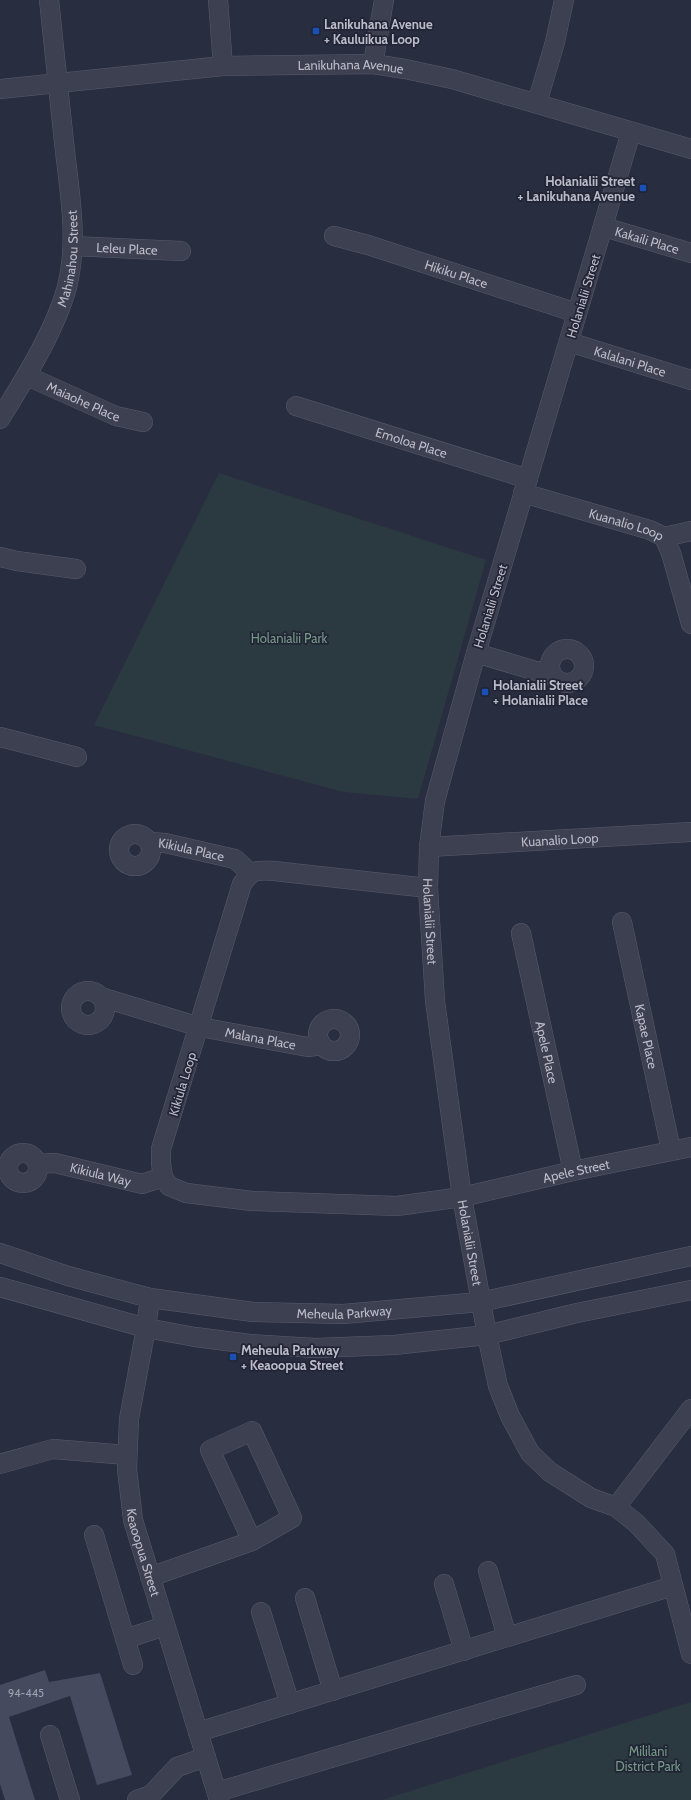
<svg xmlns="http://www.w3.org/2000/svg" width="691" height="1800" font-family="Cabin,sans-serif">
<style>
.green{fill:#2b3941}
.building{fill:#464a5f}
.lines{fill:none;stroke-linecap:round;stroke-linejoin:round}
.minor-casing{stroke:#585b6a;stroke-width:20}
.minor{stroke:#3d4050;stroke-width:19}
.transit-dot{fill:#1a4fb4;stroke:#222535;stroke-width:1.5}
.labels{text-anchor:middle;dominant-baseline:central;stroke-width:3.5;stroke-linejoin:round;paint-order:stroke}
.number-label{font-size:11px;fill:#9da0af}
.poi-label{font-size:13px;font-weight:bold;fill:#babcca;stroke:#222535;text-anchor:start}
.street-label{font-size:13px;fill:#babcca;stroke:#222535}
.park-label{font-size:13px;fill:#749886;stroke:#222535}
</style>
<rect width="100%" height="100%" fill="#292d40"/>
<g class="green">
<polygon points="219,473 486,560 418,799 344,792 94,725"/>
<polygon points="691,1702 691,1800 382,1800"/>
</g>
<polygon class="building" points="45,1670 49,1682 100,1673 132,1775 97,1785 70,1696 9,1717 35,1800 5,1800 0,1784 0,1685"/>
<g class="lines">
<defs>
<g id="minor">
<polyline points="218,0 223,66"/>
<polyline points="373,64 384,0"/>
<path id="s1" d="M0,89L223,66L373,64L405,69L452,79L691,149"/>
<polyline points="537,103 555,42 564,0"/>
<path id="s2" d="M631,132L476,653L435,801L429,847L428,888L435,1001L462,1197L487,1335L498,1386L510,1416L530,1453L550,1472L591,1498L616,1507L636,1523L665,1554L691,1654"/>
<path id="s3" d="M604,227L691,253"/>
<path id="s4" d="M334,236L368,245L577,313"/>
<path id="s5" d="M73,246L181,251"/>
<path id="s6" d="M569,342L691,380"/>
<path id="s7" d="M27,376L116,416L143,422"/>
<path id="s8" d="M296,406L528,479"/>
<path id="s9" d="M0,419C24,380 55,331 67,287C79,239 69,190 64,142C59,95 54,47 49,0"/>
<path id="s10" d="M523,493L650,530L664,537L671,553L691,624"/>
<polyline points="664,537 691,531"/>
<polyline points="0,557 17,561 76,569"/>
<circle cx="567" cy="666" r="17"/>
<polyline points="476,653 536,671 550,672"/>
<polyline points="0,737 77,757"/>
<circle cx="135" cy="850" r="16"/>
<path id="s11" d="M150,842L165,843L235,859L250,873"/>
<path id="s12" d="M429,847L691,832"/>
<path id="s13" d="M428,888L274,871C256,870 253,869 242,884L161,1149V1163L163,1177L169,1186L186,1193L252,1201L397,1206L462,1197L573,1171L691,1147"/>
<path id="s14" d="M622,922L671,1150"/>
<path id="s15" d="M521,933L573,1171"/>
<circle cx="88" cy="1008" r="17"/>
<path id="s16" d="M101,997L200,1027L308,1047L322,1045"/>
<circle cx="334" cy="1035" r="16"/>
<circle cx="23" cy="1168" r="15"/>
<path id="s17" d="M38,1164L55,1163L142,1184L163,1177"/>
<path id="s18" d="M0,1253L68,1276L150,1298L253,1312L343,1314L480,1302L691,1256"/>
<polyline points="0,1287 146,1328 195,1337 250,1344 315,1348 394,1345 487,1335 577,1313 691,1290"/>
<path id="s19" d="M150,1298L146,1328L129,1419L127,1469L133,1520L219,1800"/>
<polyline points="0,1464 53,1449 127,1455"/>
<polyline points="616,1507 691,1409"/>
<polyline points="94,1535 133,1665"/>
<polyline points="488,1571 507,1637"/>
<polyline points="150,1577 252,1541 292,1518 252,1431 210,1450 252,1541"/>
<polyline points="444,1584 464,1651"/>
<polyline points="305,1598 333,1691"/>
<polyline points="261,1612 290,1704"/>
<polyline points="125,1639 165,1626"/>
<polyline points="198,1732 673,1586"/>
<polyline points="50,1735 70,1800"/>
<polyline points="217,1792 576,1685"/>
<polyline points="137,1800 151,1795 177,1767 206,1757"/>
</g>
</defs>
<use href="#minor" class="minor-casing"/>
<use href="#minor" class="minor"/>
</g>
<g class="transit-dot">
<rect x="312" y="27" width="8" height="8" rx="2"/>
<rect x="639" y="184" width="8" height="8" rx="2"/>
<rect x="481" y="688" width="8" height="8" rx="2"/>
<rect x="229" y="1353" width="8" height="8" rx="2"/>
</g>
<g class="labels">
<g class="number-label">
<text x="26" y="1693">94-445</text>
</g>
<g class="poi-label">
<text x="324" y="24">Lanikuhana Avenue<tspan x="324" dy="15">+ Kauluikua Loop</tspan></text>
<text x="635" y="181" text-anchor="end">Holanialii Street<tspan x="635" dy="15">+ Lanikuhana Avenue</tspan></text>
<text x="493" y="685">Holanialii Street<tspan x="493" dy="15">+ Holanialii Place</tspan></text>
<text x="241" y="1350">Meheula Parkway<tspan x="241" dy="15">+ Keaoopua Street</tspan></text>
</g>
<g class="street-label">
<text stroke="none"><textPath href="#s1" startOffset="352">Lanikuhana Avenue</textPath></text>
<text stroke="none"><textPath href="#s3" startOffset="45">Kakaili Place</textPath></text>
<text stroke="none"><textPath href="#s5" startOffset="54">Leleu Place</textPath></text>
<text stroke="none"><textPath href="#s9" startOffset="177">Mahinahou Street</textPath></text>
<text stroke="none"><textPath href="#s4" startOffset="128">Hikiku Place</textPath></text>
<text transform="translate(583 296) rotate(-73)">Holanialii Street</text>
<text stroke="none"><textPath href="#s6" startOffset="64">Kalalani Place</textPath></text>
<text stroke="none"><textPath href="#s7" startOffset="62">Maiaohe Place</textPath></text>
<text stroke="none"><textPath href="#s8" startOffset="121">Emoloa Place</textPath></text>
<text stroke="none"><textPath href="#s10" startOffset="108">Kuanalio Loop</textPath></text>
<text transform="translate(490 606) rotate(-73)">Holanialii Street</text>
<text stroke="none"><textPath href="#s12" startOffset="131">Kuanalio Loop</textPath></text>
<text stroke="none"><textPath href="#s11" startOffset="42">Kikiula Place</textPath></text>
<text stroke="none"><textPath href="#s2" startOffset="818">Holanialii Street</textPath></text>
<text stroke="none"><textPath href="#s14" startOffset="117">Kapae Place</textPath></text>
<text stroke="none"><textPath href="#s16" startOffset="165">Malana Place</textPath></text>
<text stroke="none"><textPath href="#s15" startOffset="122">Apele Place</textPath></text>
<text transform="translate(182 1084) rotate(-73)">Kikiula Loop</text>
<text stroke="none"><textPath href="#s13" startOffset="921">Apele Street</textPath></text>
<text stroke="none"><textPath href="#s17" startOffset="64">Kikiula Way</textPath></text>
<text stroke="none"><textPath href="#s2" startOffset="1142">Holanialii Street</textPath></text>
<text stroke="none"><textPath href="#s18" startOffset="352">Meheula Parkway</textPath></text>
<text stroke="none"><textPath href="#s19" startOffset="258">Keaoopua Street</textPath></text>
</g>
<g class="park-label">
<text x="289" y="638">Holanialii Park</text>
<text x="648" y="1751">Mililani<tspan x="648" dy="15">District Park</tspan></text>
</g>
</g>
</svg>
